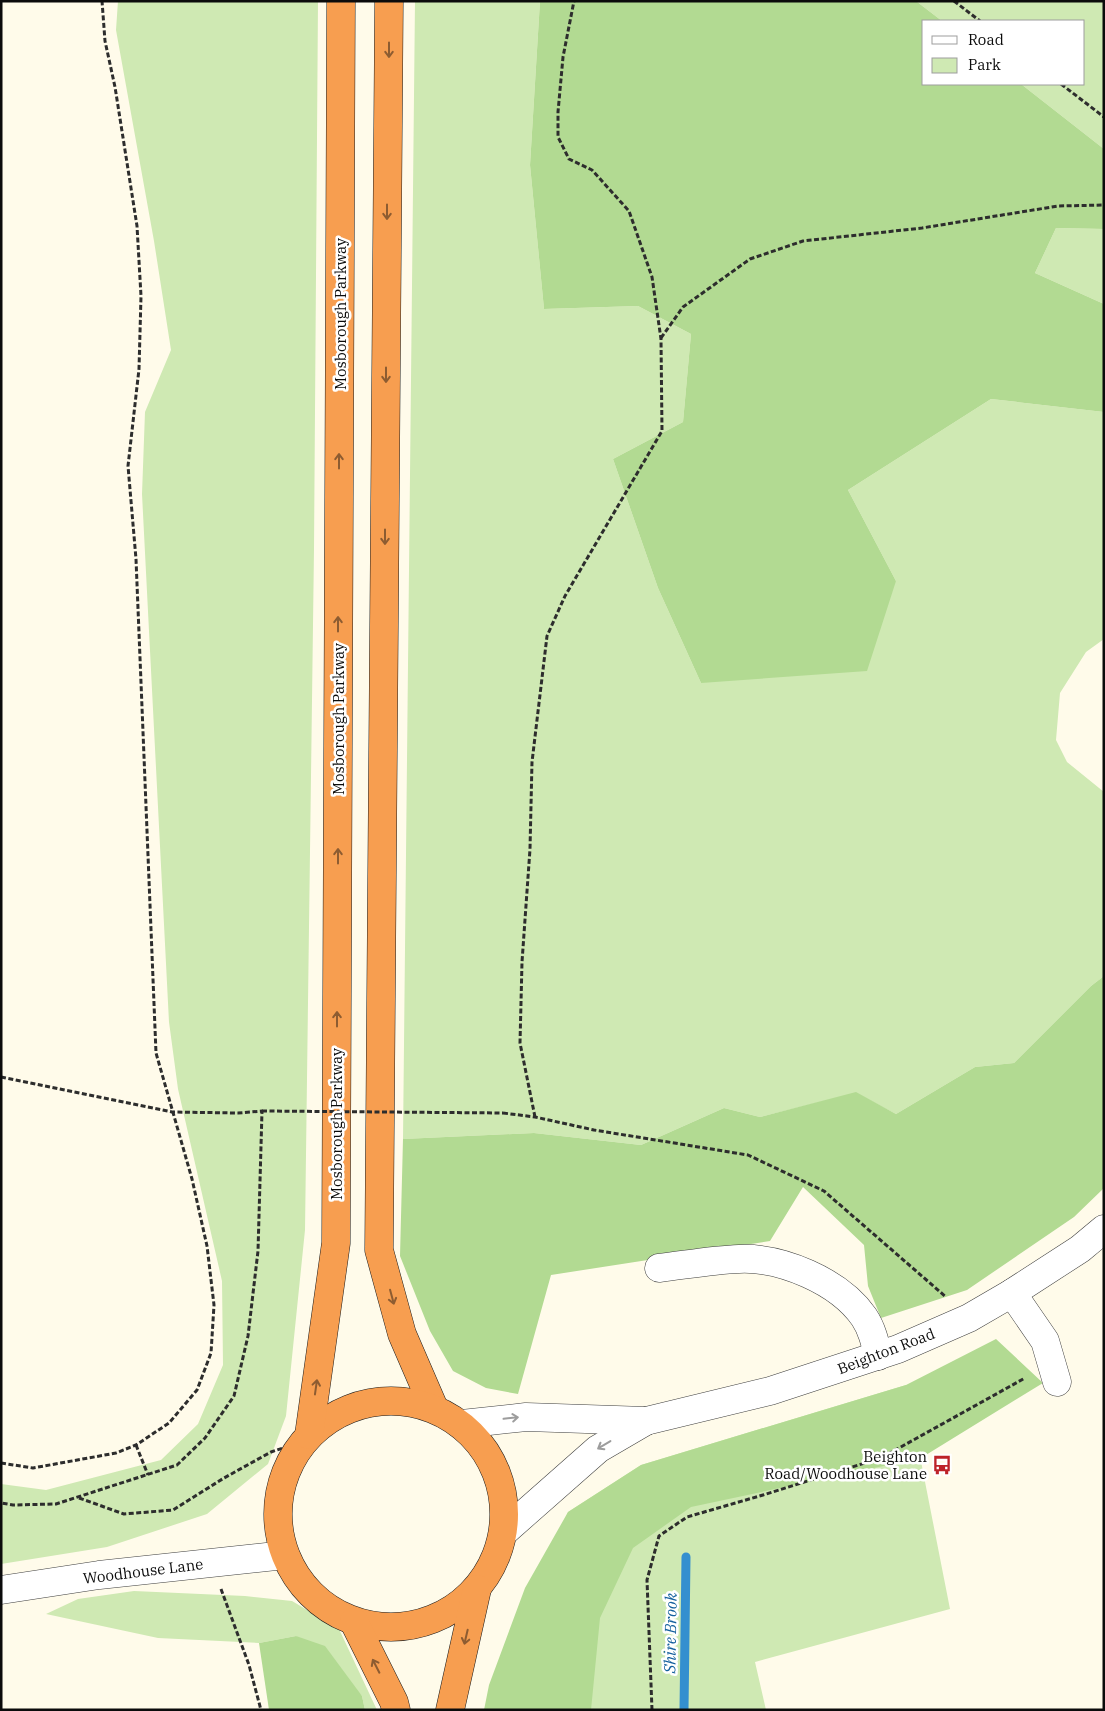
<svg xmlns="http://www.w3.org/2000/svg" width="1105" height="1711" font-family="'IBM Plex Serif',serif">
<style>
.green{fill:#cfe9b3}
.forest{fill:#b2da92}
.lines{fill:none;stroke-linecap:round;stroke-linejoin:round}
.stream{stroke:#348fcf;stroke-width:9}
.minor-casing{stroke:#3e3e3e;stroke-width:29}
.highway-casing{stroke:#1c1c1c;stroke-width:29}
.path{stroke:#2d2d2d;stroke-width:3;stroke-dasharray:5 2.5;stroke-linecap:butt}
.minor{stroke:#fff;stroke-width:28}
.highway{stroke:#f79e50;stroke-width:28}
.path-bridge{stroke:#2d2d2d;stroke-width:3;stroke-dasharray:5 2.5;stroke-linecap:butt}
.oneway{stroke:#8d5c31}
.oneway2{stroke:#9d9d9d}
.labels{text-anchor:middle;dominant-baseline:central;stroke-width:5;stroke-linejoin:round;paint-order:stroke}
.street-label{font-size:15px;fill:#0b0b0b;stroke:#fff}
.poi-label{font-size:15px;fill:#0b0b0b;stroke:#fff;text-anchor:end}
.water-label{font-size:16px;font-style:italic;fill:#14609e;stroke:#fff}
</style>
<rect width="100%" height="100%" fill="#fffbea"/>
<g class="green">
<polygon points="118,1 318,1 314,549 305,1230 286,1416 268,1464 207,1514 107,1547 1,1564 1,1484 46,1490 161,1460 198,1424 223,1365 222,1281 178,1089 169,1022 142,494 145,412 171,350 154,241 116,30"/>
<polygon points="415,1 540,1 530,165 544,309 638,306 691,334 683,422 613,459 658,588 701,683 896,581 848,490 991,399 1104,412 1104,639 1086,652 1060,693 1056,740 1067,762 1104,792 1104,976 1091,986 1014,1063 975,1067 896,1114 856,1093 760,1117 724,1108 641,1145 534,1133 403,1139"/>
<polygon points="916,1 1104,1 1104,149 1021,84 1084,84 1084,21 942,21"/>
<polygon points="1056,228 1104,229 1104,304 1035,273"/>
<polygon points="906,1385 950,1609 755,1662 766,1710 484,1710 568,1512 641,1465"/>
<polygon points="134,1591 245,1596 292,1601 339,1629 377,1710 365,1710 362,1696 296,1636 259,1643 158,1638 46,1614 78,1599"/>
</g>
<g class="forest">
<polygon points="540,1 916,1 942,21 924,21 924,84 1021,84 1104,149 1104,229 1056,228 1035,273 1104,304 1104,412 991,399 848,490 896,581 867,671 701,683 658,588 613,459 683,422 691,334 638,306 544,309 530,165"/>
<polygon points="1104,976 1104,1188 1074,1217 967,1290 881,1318 868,1286 864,1245 803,1187 770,1241 551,1275 518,1394 486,1388 453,1371 430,1331 400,1256 403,1139 534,1133 641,1145 724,1108 760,1117 856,1092 896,1114 975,1067 1014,1063 1091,986"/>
<polygon points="996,1339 1043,1383 921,1458 691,1507 633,1548 600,1618 591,1710 484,1710 489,1685 525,1588 568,1512 641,1465 906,1385"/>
<polygon points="296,1636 325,1646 362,1696 365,1710 269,1710 259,1643"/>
</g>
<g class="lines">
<polyline class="stream" points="684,1710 686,1557"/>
<defs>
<g id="minor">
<path d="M659,1268C685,1265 712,1260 739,1259C781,1257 839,1281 864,1317C872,1329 875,1342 878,1356"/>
<polyline points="1012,1293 1045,1341 1057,1382"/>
<polyline points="462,1424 526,1417 646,1421"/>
<polyline points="505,1531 598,1449 646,1421 770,1391 898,1349 969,1318 1012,1293 1080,1249 1104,1229"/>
<polyline points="1,1590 99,1575 285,1555"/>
</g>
<g id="highway">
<polyline points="389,1 379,1250 402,1334 434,1408"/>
<circle cx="391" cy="1514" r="113"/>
<polyline points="309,1435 336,1243 341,1"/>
<polyline points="354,1622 394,1702 396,1710"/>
<polyline points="450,1710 477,1589"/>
</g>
</defs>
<use href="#minor" class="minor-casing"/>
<use href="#highway" class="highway-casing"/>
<g class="path">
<polyline points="954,1 980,21"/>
<polyline points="1061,84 1104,117"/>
<polyline points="661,338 683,307 750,259 803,241 922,228 1058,206 1104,205"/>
<polyline points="1,1077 172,1112 238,1113 262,1111 258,1251 248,1336 234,1396 205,1438 177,1465 56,1504 13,1505 1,1503"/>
<polyline points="503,1113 535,1117 594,1130 748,1155 824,1191 946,1297"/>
<polyline points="535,1117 520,1043 522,962 530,849 532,762 547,636 565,596 662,431 661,339 652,277 629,211 592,170 569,159 558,137 558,112 563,57 574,1"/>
<polyline points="136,1445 148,1475"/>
<polyline points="1,1463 33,1468 116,1453 136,1445 169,1423 197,1390 211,1353 214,1305 207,1246 192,1179 156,1053 136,559 128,466 139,369 141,296 137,226 115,87 105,41 102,1"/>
<polyline points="79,1498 124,1514 173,1510 224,1478 271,1452 283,1448"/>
<polyline points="221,1589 249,1665 261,1710"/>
<polyline points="652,1710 647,1580 659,1536 687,1517 763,1495 881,1458 1025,1378"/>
</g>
<use href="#minor" class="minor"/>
<use href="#highway" class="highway"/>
<polyline class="path-bridge" points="262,1111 503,1113"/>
</g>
<defs><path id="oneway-shaft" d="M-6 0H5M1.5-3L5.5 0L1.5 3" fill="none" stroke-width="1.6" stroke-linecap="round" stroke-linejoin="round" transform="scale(1.25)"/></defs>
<g class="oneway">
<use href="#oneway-shaft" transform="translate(389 50) rotate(90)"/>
<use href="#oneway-shaft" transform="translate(387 212) rotate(90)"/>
<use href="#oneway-shaft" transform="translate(386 375) rotate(90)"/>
<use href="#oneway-shaft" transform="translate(339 461) rotate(-90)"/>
<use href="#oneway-shaft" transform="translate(385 537) rotate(90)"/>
<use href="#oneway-shaft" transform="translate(338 624) rotate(-90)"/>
<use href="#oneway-shaft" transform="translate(338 856) rotate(-90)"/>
<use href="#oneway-shaft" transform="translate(337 1019) rotate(-90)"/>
<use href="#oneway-shaft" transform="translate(392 1297) rotate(75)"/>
<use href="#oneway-shaft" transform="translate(316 1387) rotate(-82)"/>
<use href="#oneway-shaft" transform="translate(466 1637) rotate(103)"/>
<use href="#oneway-shaft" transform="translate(376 1666) rotate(-117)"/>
</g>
<g class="oneway2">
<use href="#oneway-shaft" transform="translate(511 1418) rotate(-6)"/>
<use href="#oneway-shaft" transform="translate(604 1445) rotate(149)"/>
</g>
<defs>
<symbol id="bus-bare" viewBox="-9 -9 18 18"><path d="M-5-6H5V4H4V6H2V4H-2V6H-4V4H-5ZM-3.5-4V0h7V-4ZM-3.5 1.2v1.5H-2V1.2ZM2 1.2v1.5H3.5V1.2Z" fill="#bd2228" stroke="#fff" stroke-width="2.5" paint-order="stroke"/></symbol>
</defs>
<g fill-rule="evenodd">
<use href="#bus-bare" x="928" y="1451" width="28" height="28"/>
</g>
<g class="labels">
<g class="street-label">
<text transform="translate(340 314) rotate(-90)">Mosborough Parkway</text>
<text transform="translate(338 719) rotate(-90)">Mosborough Parkway</text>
<text transform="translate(336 1124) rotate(-90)">Mosborough Parkway</text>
<text transform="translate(886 1351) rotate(-21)">Beighton Road</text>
<text transform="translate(143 1571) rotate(-7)">Woodhouse Lane</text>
</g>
<g class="poi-label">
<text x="927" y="1456">Beighton<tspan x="927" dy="17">Road/Woodhouse Lane</tspan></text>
</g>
<g class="water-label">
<text transform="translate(670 1633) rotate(-89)">Shire Brook</text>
</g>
</g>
<rect width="1105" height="1711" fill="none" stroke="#0b0b0b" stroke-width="5"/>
<rect x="922" y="20" width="162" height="65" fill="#ffffff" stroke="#9d9d9d"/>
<rect x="932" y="36" width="25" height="8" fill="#ffffff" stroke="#9d9d9d"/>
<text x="968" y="45" font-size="15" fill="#0b0b0b">Road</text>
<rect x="932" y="58" width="25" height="15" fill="#cfe9b3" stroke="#9d9d9d"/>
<text x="968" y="70" font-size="15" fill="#0b0b0b">Park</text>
</svg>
